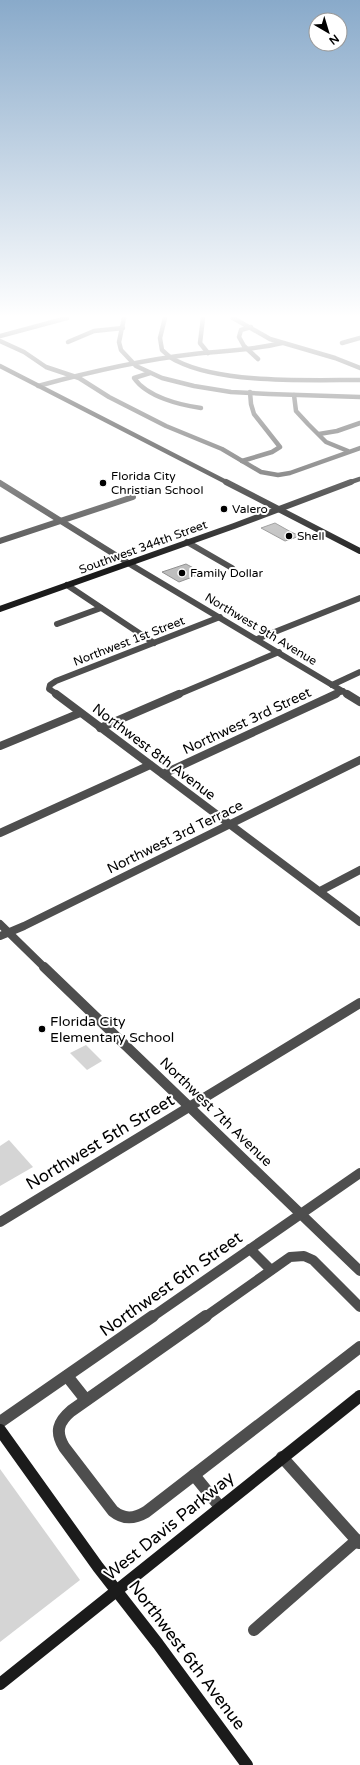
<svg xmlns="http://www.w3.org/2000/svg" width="360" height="1765" font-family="'Varela Round',sans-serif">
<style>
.green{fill:#d5d5d5}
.building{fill:#bebebe;stroke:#929292}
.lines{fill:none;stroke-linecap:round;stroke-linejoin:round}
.street-far4{stroke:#4e4e4e;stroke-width:4.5}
.street-far3{stroke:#4e4e4e;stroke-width:6}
.street-far2{stroke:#4e4e4e;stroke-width:8}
.street-far1{stroke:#4e4e4e;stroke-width:10}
.street{stroke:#4e4e4e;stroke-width:12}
.secondary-far2{stroke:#1b1b1b;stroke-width:4.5}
.secondary-far1{stroke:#1b1b1b;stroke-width:6}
.secondary{stroke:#1b1b1b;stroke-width:12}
.poi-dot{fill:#000;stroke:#fff;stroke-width:1.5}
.labels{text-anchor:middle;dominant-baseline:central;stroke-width:4;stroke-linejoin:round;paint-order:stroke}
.far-poi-label{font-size:12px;fill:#000;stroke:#fff;text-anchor:start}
.far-street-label{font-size:12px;fill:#000;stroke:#fff}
.street-label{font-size:14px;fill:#000;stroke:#fff}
.poi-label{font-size:14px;fill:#000;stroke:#fff;text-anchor:start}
.near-street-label{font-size:17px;fill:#000;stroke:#fff}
</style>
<rect width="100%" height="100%" fill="#fff"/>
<g class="green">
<polygon points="86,1045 102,1061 87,1070 70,1053"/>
<polygon points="9,1140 33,1167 0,1186 0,1146"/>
<polygon points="0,1469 80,1580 0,1642"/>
</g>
<g class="building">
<polygon points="275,523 291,532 300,536 285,541 261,528"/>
<polygon points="186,564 203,573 179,582 162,572"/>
</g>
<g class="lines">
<g class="street-far4">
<polyline points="124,318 119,342 121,350 136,366 162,378 194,386 231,392 269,394 360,397"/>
<path d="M165,318L160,338L162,350C167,354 171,359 177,361C222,384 309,380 360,380"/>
<polyline points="203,318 200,343 208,353"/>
<polyline points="233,318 270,339 335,358 360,368"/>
<polyline points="251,327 241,330 239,337 244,346 258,359"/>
<polyline points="0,336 67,318"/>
<polyline points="0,341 24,352 46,367 79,378 109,397 166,426 222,449 261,472 278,475 290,473 360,448"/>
<polyline points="68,342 94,331 123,328"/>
<polyline points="342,343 360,338"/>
<path d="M150,373L134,378C147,397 180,405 201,408"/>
<path d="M38,386C89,372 141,360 194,354C224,351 253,350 282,343"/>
<polyline points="294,395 296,411 308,424 326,442 348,451"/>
<polyline points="319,434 337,431 360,423"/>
<polyline points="242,461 272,452 280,447 254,414 251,404 250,392"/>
</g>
<g class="street-far3">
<polyline points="0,483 133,566 349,695"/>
<polyline points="0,541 133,497"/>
<polyline points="187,542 232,568"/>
<polyline points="67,585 154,643"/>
<polyline points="57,624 101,608"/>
<polyline points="257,639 360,598"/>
<polyline points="332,685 360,672"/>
<polyline points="58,695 49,689 50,685 56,681 220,617"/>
<polyline points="177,695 279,652"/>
<polyline points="333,695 343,691"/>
</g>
<g class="street-far2">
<polyline points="56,694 360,922"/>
<polyline points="347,694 360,702"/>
<polyline points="100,728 179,694"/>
<polyline points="0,746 80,713"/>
<polyline points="163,774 336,694"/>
<polyline points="0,833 150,765"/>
<polyline points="320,891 360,870"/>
<polyline points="0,924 45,968"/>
<polyline points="0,936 24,926 360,760"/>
</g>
<g class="street-far1">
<polyline points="44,967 360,1271"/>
<polyline points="0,1222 360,1003"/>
<polyline points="250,1249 271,1270"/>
<polyline points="152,1317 360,1173"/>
<polyline points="205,1317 290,1257 304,1256 313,1260 360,1307"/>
</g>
<g class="street">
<path d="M206,1316L71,1411C58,1422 55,1432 64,1447L113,1511C124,1520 134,1519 146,1512L360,1347"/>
<polyline points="67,1376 86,1400"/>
<polyline points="0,1422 153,1316"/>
<polyline points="282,1457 359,1543"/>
<polyline points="194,1475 220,1507"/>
<polyline points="254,1630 357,1540"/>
</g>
<g class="secondary-far2">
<polyline points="0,366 228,483"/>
<polyline points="348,483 360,479"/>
</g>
<g class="secondary-far1">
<polyline points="226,482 360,551"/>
<polyline points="0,609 234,526 351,482"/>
</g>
<g class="secondary">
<polyline points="0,1430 98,1567 158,1644 247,1765"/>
<polyline points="0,1684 360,1396"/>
</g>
</g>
<linearGradient id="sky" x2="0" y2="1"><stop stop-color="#89aaca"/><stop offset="0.56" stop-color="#fff"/><stop offset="1" stop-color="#fff" stop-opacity="0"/></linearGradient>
<rect width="360" height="565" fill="url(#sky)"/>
<g class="poi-dot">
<circle cx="103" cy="483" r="4"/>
<circle cx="224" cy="509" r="4"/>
<circle cx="289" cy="536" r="4"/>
<circle cx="182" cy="573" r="4"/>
<circle cx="42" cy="1029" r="4"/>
</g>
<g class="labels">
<g class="far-poi-label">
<text x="111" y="476">Florida City<tspan x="111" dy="14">Christian School</tspan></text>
<text x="232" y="509">Valero</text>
<text x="297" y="536">Shell</text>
<text x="190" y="573">Family Dollar</text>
</g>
<g class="far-street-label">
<text transform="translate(143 547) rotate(-20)">Southwest 344th Street</text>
<text transform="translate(261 629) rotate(31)">Northwest 9th Avenue</text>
<text transform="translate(129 641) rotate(-21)">Northwest 1st Street</text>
</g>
<g class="street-label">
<text transform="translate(247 721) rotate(-25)">Northwest 3rd Street</text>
<text transform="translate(154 752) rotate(37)">Northwest 8th Avenue</text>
<text transform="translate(175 837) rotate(-26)">Northwest 3rd Terrace</text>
<text transform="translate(216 1112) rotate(44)">Northwest 7th Avenue</text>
</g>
<g class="poi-label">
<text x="50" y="1021">Florida City<tspan x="50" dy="16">Elementary School</tspan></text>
</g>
<g class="near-street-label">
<text transform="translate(100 1142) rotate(-31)">Northwest 5th Street</text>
<text transform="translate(171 1284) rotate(-35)">Northwest 6th Street</text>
<text transform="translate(169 1526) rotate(-39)">West Davis Parkway</text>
<text transform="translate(187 1655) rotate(53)">Northwest 6th Avenue</text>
</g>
</g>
<g transform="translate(328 32) rotate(142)"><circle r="19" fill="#ffffff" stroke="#999999"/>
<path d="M0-3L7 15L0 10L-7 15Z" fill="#000000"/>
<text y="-6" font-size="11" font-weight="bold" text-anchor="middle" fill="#000000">N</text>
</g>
</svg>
